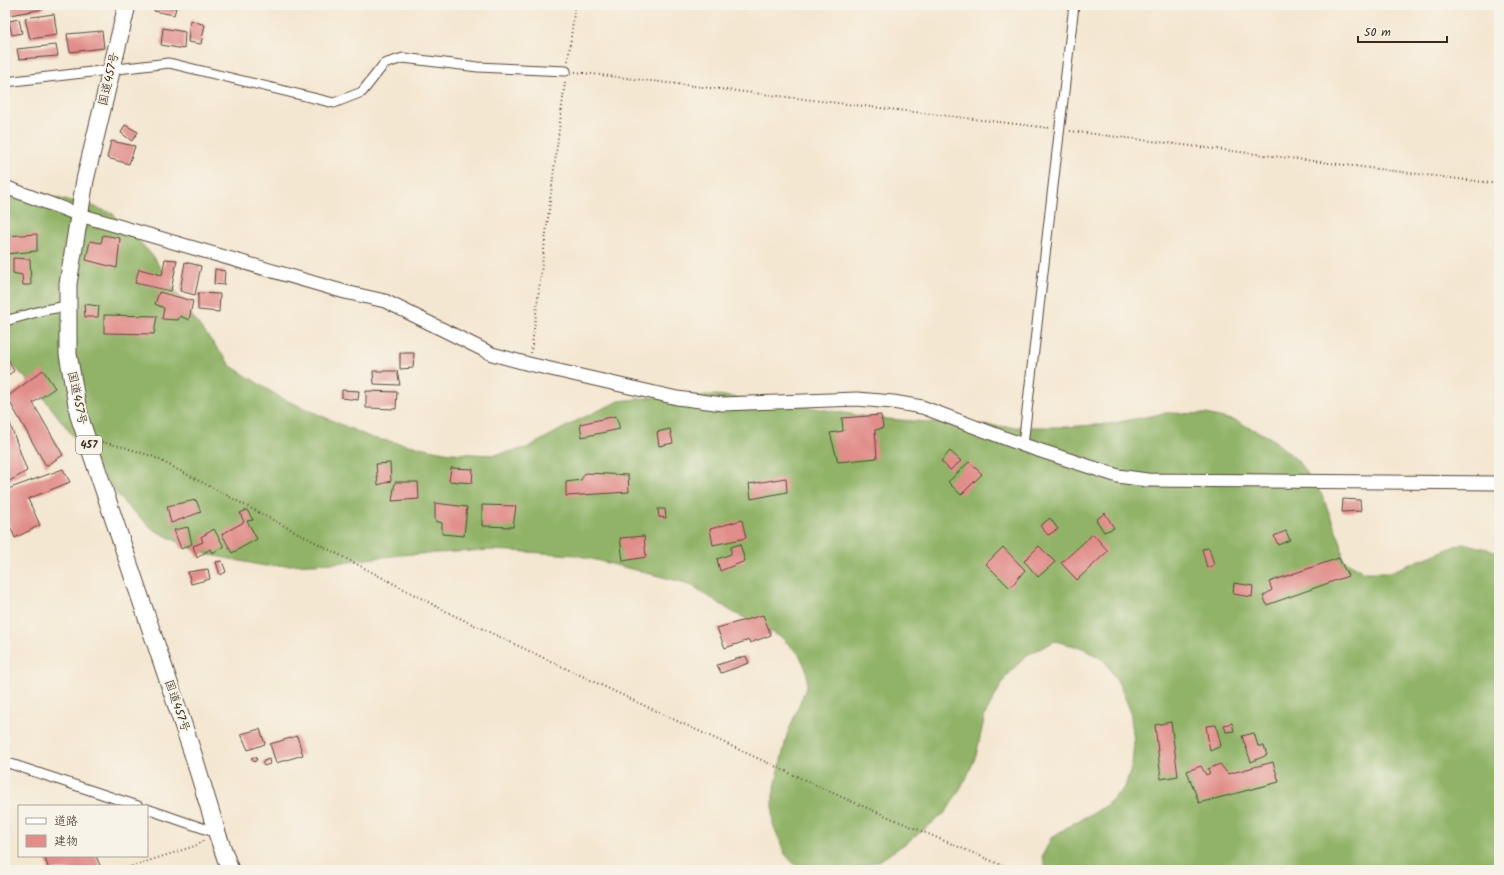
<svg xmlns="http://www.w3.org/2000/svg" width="1504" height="875" font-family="Kalam,'Klee One',sans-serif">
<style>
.forest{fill:#91b367;stroke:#666e42}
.building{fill:#e18d8a}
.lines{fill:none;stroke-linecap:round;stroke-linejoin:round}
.street-casing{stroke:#574639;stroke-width:11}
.secondary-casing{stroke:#574639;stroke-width:15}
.highway-casing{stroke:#574639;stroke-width:19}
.path{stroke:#574639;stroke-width:2;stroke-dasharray:1 3;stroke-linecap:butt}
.street{stroke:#fff;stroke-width:9}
.secondary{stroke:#fff;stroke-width:13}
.highway{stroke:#fff;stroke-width:17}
.labels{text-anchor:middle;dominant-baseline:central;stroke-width:4;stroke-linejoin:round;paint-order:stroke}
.shield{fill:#f7f3e8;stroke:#73665b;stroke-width:1}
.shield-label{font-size:11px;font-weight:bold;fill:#3b2a1e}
.street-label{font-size:12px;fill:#3b2a1e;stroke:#f7f3e8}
</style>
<rect width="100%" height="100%" fill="#f7f3e8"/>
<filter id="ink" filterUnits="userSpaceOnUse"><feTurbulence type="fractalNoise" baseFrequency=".025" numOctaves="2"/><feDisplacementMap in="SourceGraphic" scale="8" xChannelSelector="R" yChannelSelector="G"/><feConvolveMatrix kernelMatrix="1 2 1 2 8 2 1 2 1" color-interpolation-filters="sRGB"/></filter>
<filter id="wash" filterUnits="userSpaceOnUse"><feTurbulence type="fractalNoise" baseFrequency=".012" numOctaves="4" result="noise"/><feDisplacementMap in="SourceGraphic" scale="16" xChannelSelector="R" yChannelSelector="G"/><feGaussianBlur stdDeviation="0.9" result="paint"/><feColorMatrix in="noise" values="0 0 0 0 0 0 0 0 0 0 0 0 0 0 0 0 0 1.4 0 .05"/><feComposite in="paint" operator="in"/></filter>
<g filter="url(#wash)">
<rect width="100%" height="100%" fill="#f4e7d1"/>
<polygon class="forest" points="5,187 43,196 85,203 113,214 152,255 189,312 231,366 281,398 372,438 450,453 494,455 527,448 578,420 619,401 656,397 715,395 796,405 874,418 940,423 1013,427 1066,427 1109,424 1166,413 1206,414 1236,421 1271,438 1297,460 1322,495 1341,543 1343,560 1365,572 1390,572 1463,543 1499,552 1499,870 1046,870 1042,857 1051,838 1072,824 1104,807 1125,787 1132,765 1134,741 1130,710 1120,686 1105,661 1083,648 1055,641 1027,655 1005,678 985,715 976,756 966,779 946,812 912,839 879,861 850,870 803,870 797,867 785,854 773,824 773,796 787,735 807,685 807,671 799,654 781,637 731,611 690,584 576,555 493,550 400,555 334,563 265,566 201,553 154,530 126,505 46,401 5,356"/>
<g id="blocks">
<g class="building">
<polygon points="8,5 44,5 44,9 10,15"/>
<polygon points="156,5 164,5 176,8 174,15 154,11"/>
<polygon points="54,14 57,35 30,39 25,18"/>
<polygon points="19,19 22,33 12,35 9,21"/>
<polygon points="190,20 205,25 201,44 188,42"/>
<polygon points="163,28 185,32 184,49 161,45"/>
<polygon points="102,31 104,48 70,52 67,34"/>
<polygon points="56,45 58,56 19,59 17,49"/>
<polygon points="125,125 138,132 132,141 121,133"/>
<polygon points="111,141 135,146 129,164 107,158"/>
<polygon points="37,234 37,251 5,254 5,236"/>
<polygon points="103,235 120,238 117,268 86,260 90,241 101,243"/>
<polygon points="13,258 30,259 31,285 23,285 22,275 13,273"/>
<polygon points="165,259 177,260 171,291 135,283 139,269 162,275"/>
<polygon points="185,262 201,266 195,295 180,291"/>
<polygon points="215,269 225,271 224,285 214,284"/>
<polygon points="159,292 193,301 189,320 180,316 178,320 162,319 164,308 155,304"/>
<polygon points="198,293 220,294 219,312 198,310"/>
<polygon points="84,304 99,306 98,317 85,317"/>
<polygon points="104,315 157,316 154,334 104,333"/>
<polygon points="5,353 14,371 5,377"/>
<polygon points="400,353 414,353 413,368 400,369"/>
<polygon points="43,370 55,388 33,403 63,455 46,466 7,397"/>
<polygon points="373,371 397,371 400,385 374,384"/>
<polygon points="342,390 359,391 358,400 342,398"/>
<polygon points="366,391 397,392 396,409 366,408"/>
<polygon points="881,415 883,428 875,430 877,458 838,462 830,433 843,431 842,418"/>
<polygon points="616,416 620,429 582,437 580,424"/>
<polygon points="9,421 27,471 6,483 5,422"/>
<polygon points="670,429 673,443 659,446 657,432"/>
<polygon points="950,451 961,461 950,470 941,461"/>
<polygon points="969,462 982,474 961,495 948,482"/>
<polygon points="390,463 391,481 378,485 376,464"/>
<polygon points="451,468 473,469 472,483 449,481"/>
<polygon points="63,469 70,482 28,499 40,525 15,538 6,517 5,517 5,490"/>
<polygon points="585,473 628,475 629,492 566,496 566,482 581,480"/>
<polygon points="786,478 787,492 751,499 749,484"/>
<polygon points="395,482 418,482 419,499 392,501"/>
<polygon points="1343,499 1360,500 1361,511 1342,512"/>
<polygon points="196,500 201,512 171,523 167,506"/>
<polygon points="435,503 467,507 464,536 442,534 442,523 435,521"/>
<polygon points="482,505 516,506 513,527 482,526"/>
<polygon points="658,509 665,509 666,518 659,517"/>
<polygon points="247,510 253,520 247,521 257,539 232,553 222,534 244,522 240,513"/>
<polygon points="1105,513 1114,528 1104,532 1096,520"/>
<polygon points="1050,518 1058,529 1048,535 1040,526"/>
<polygon points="742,520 746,538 713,545 710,529"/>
<polygon points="188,527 192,544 181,549 174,530"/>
<polygon points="214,529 224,547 212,553 210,549 197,558 193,546 203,542 201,537"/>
<polygon points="1286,531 1290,540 1278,545 1274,536"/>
<polygon points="1093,534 1108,551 1077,580 1061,563"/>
<polygon points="644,536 646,557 623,561 620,538"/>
<polygon points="740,544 745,561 720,571 717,559 731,554 731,547"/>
<polygon points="1039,546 1055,562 1038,577 1024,561"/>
<polygon points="1003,547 1025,570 1010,588 986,564"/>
<polygon points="1209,548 1214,565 1207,568 1202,549"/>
<polygon points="1339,558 1348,576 1267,605 1263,596 1272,590 1269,582"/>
<polygon points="222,561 226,572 220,575 216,562"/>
<polygon points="208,569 210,579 191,584 188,572"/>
<polygon points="1234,583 1253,586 1252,597 1233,594"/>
<polygon points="763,615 771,635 750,643 749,640 725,648 717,628"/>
<polygon points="746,656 749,663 721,673 717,665"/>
<polygon points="1171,722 1178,776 1161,779 1155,725"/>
<polygon points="1232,723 1234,731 1226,732 1224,725"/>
<polygon points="1216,725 1221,746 1210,751 1206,726"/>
<polygon points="260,729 265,744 248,750 241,734"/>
<polygon points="1254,733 1258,746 1264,746 1267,755 1251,762 1242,736"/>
<polygon points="297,736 303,755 276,763 270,744"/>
<polygon points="256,757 257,760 254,762 251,758"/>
<polygon points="269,759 270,764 264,766 262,762"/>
<polygon points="1273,762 1279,782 1199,803 1187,771 1201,766 1206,775 1210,773 1208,769 1220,764 1228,774"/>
<polygon points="52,856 96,856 102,870 49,870 45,858"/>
</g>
</g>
</g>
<g filter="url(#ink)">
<use href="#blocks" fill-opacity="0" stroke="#574639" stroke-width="1"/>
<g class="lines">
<defs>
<g id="street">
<polyline points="5,82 169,63 334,103 362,92 384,64 403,58 478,67 566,71"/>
<polyline points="5,321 44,310 68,306"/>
<polyline points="1023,445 1074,5"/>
<polyline points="5,762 138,806"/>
<polyline points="147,809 217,833"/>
</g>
<polyline id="secondary" points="5,187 80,215 345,292 385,301 492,354 529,364 677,398 723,404 857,399 893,402 922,407 1023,445 1118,476 1147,480 1499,483"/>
<polyline id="highway" points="127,5 85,180 68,284 68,354 79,416 193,754 217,833 230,870"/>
</defs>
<use href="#street" class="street-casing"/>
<use href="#secondary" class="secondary-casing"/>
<use href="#highway" class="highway-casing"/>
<g class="path">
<polyline points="568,61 575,5"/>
<polyline points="575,72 1050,128"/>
<polyline points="1070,131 1499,184"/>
<polyline points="531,353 565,82"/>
<polyline points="102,442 124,447 154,457 451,614 677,721 846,799 1013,870"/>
<polyline points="120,870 195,846 206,839"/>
</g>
<use href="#street" class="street"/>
<use href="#secondary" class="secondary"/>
<use href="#highway" class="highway"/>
</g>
</g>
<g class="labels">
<rect class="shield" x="76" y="436" width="26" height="18" rx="3"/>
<g class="shield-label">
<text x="89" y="445">457</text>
</g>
<g class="street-label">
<text transform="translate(109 79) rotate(-77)">国道457号</text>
<text transform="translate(77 398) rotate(78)">国道457号</text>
<text transform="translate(177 706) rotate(71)">国道457号</text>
</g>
</g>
<rect width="1504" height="875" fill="none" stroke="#f7f3e8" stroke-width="20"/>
<rect x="18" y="805" width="130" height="52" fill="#f7f3e8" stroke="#aca397"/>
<rect x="26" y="818" width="20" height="6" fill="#ffffff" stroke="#aca397"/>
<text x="54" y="825" font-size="12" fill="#3b2a1e">道路</text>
<rect x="26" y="835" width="20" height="12" fill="#e18d8a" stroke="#aca397"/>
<text x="54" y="845" font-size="12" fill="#3b2a1e">建物</text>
<path d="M1358 36v6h89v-6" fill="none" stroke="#3b2a1e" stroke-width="2"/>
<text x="1364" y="36" font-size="12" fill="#3b2a1e" stroke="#f7f3e8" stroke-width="3" paint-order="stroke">50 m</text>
</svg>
